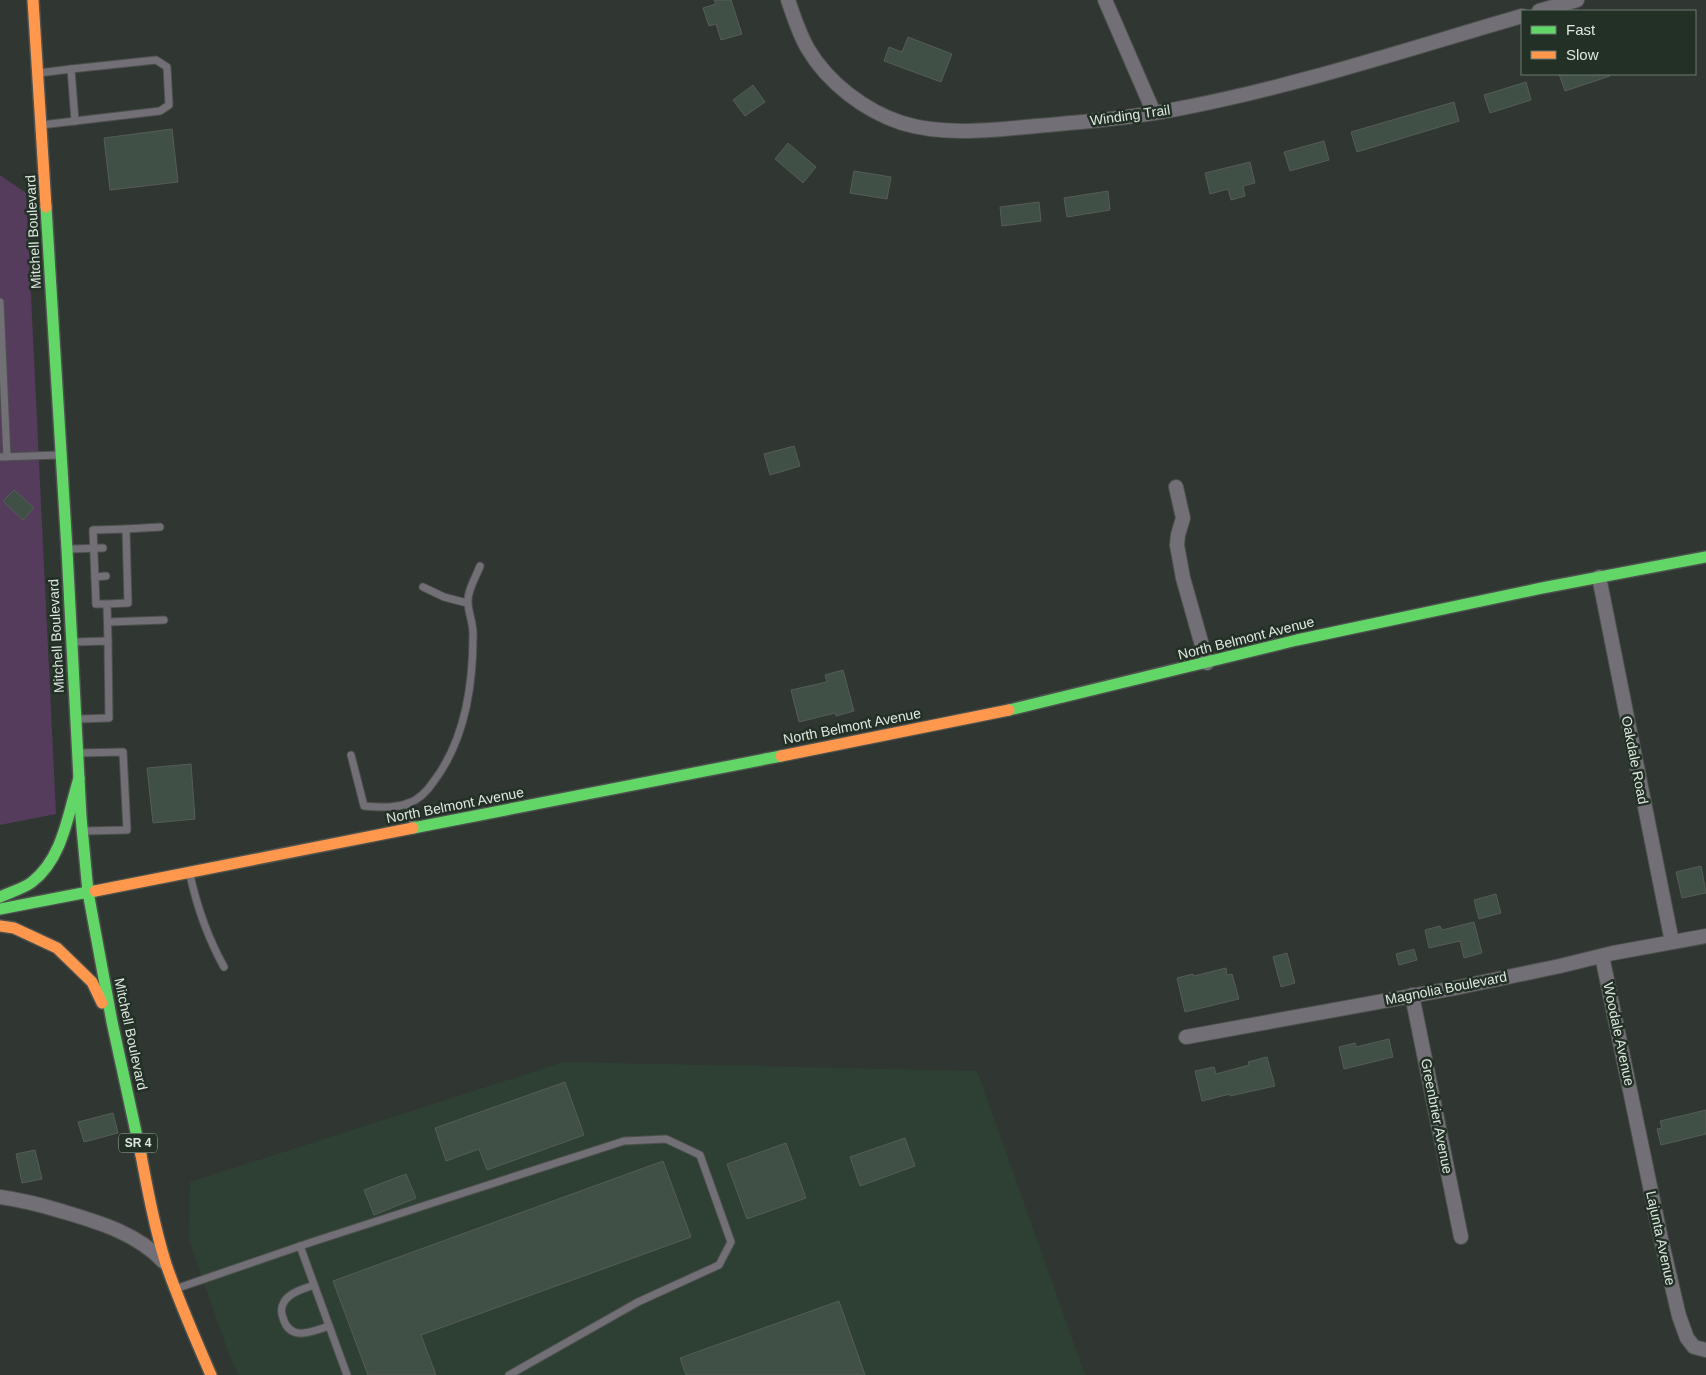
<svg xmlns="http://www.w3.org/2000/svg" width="1706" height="1375" font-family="Helvetica,sans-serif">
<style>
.built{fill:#2e4033}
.green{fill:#553c5d}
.building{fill:#405046;stroke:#565c57}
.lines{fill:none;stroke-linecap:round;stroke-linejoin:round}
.lane-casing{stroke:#4d514e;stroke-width:9}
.street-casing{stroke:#4d514e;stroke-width:16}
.fast-casing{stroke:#4d514e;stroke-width:14}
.slow-casing{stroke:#4d514e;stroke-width:14}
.lane{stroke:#736f76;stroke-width:7}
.street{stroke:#736f76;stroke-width:14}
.fast{stroke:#63d668;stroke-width:11}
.slow{stroke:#ff974d;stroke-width:11}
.labels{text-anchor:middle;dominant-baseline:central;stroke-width:5;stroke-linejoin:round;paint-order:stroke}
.shield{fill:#223026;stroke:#a6afa8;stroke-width:1}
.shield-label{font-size:12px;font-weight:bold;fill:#dee6e0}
.street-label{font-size:14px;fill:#dee6e0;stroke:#223026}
</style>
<rect width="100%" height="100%" fill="#303631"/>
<polygon class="built" points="564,1062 977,1071 1085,1375 239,1375 231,1360 189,1240 190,1182"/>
<polygon class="green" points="0,175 26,193 56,814 0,825"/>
<g class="building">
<polygon points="714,0 731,0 742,34 721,40 716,24 709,26 703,8 716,4"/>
<polygon points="908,37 952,54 941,82 884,61 889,47 902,52"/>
<polygon points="1559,74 1610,74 1610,76 1565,91"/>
<polygon points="1526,82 1531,100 1490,113 1484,95"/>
<polygon points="753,85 765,102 745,116 733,100"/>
<polygon points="1454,102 1459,121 1357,152 1351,132"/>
<polygon points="172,129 178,182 110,190 104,138"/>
<polygon points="1324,141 1329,160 1290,171 1284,152"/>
<polygon points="788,143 816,167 803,183 775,159"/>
<polygon points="1250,162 1255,183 1243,186 1245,196 1231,200 1228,189 1210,194 1205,173"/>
<polygon points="854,171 891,177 887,199 850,193"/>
<polygon points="1108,191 1110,210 1067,217 1064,198"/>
<polygon points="1039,202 1041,221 1002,226 1000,207"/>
<polygon points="794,446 800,466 770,475 764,454"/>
<polygon points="14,490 34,508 23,520 3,501"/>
<polygon points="843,670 854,711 836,716 835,713 799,722 791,690 827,682 825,675"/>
<polygon points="191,764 195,819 153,823 147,768"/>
<polygon points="1701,866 1706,893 1682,898 1676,872"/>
<polygon points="1496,894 1501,913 1479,919 1474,900"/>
<polygon points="1474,922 1482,953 1464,958 1460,941 1429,948 1425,930 1440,926 1442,930"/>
<polygon points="1414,949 1417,960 1399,965 1396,954"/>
<polygon points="1287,953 1295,983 1281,987 1273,957"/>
<polygon points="1226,968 1227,975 1232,974 1239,999 1185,1012 1177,978 1193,974 1194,976"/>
<polygon points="1389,1039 1393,1057 1344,1069 1339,1047 1355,1043 1356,1047"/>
<polygon points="1267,1057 1275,1086 1230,1096 1230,1094 1202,1101 1195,1071 1214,1067 1216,1074 1249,1065 1248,1062"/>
<polygon points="565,1082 584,1135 487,1170 479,1149 446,1161 435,1128"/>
<polygon points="1706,1110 1706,1134 1661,1145 1657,1129 1662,1128 1660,1121"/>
<polygon points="113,1113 118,1133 84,1142 78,1122"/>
<polygon points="905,1138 915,1166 860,1186 850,1157"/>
<polygon points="786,1143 806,1198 747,1219 727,1164"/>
<polygon points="35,1150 42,1179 22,1183 16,1154"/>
<polygon points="663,1161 691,1237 421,1335 436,1375 368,1375 333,1281"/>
<polygon points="406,1174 416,1198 374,1215 364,1190"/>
<polygon points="839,1301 865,1375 686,1375 680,1358"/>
</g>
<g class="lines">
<defs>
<g id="lane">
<polyline points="39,73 71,69 75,121"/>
<polyline points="41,125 160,111 169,105 167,67 156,60 71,69"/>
<polyline points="0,302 7,457"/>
<polyline points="0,457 58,455"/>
<polyline points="126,529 160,527"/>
<polyline points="70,549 103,548"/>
<polyline points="95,577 106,576"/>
<polyline points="423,587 444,597 467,603"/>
<polyline points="107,604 96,604 93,530 126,529 128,603 107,604 108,641"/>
<polyline points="108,622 164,620"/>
<polyline points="74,642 108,641 109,718 79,719"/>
<polyline points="78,753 123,752 127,830 85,831"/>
<path d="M351,755L364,806C380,807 394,809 409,803C420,799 428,790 434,781C465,740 473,685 473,636C474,624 468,613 468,602C467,591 476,577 480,566"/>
<polyline points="408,803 414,827"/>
<path d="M190,875C197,907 208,938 224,967"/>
<polyline points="300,1246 347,1375"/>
<path d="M314,1285C304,1289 290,1292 284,1302C281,1307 281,1313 283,1318C290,1342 312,1332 329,1326"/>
<polyline points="178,1288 312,1242 624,1141 666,1139 700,1155 731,1242 719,1265 638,1302 509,1375"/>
</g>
<g id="street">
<path d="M788,0C794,17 799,34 808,49C828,83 865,111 902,123C944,136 992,130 1036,126C1083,122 1130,118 1177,109C1294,87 1408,49 1522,16"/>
<polyline points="1105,0 1154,113"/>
<polyline points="1539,11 1577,0"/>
<polyline points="1176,487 1183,518 1178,535 1177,545 1183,578 1207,663"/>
<polyline points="1599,577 1672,942"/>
<polyline points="1602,956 1661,1239 1679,1316 1687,1338 1694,1347 1706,1350"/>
<polyline points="1412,995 1461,1237"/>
<polyline points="1186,1037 1455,988 1560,966 1613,953 1706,936"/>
<path d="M0,1197C21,1200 41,1205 61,1211C98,1222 137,1233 164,1262"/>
</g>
<g id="fast">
<polyline points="46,207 67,550 81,817 88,892 95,891"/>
<polyline points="1009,710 1297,640 1542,588 1706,557"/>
<polyline points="413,828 781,756"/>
<path d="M0,897C10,892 23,889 32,882C63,858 68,814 79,778"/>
<polyline points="0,909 88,892 112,1022 141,1155"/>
</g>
<g id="slow">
<polyline points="33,0 46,207"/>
<polyline points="781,756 1009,710"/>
<polyline points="95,891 413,828"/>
<polyline points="0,926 14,928 57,948 92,982 102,1003"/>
<path d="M141,1155C148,1192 155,1229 166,1264C179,1302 195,1338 211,1375"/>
</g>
</defs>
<use href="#lane" class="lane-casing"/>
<use href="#street" class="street-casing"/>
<use href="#fast" class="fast-casing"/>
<use href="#slow" class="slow-casing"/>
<use href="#lane" class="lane"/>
<use href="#street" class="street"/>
<use href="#fast" class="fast"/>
<use href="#slow" class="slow"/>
</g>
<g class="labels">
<rect class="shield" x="119" y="1133.5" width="38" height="19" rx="4"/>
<g class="shield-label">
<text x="138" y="1143">SR 4</text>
</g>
<g class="street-label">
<text transform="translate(1130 115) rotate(-8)">Winding Trail</text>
<text transform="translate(33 232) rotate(-93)">Mitchell Boulevard</text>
<text transform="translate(56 636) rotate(-93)">Mitchell Boulevard</text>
<text transform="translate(1246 638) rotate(-14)">North Belmont Avenue</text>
<text transform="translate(852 726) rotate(-11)">North Belmont Avenue</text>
<text transform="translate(1635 760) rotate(79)">Oakdale Road</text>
<text transform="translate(455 805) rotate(-11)">North Belmont Avenue</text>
<text transform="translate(1446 988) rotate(-11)">Magnolia Boulevard</text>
<text transform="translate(131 1034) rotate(78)">Mitchell Boulevard</text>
<text transform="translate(1619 1034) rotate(78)">Woodale Avenue</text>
<text transform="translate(1437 1116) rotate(79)">Greenbrier Avenue</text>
<text transform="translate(1661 1238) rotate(78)">Lajunta Avenue</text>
</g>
</g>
<rect x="1521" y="10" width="175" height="65" fill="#223026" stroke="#6d7970"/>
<rect x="1531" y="26" width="25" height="8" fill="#63d668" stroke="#6d7970"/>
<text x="1566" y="35" font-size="15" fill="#dee6e0">Fast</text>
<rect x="1531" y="51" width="25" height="8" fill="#ff974d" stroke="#6d7970"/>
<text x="1566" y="60" font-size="15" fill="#dee6e0">Slow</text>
</svg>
